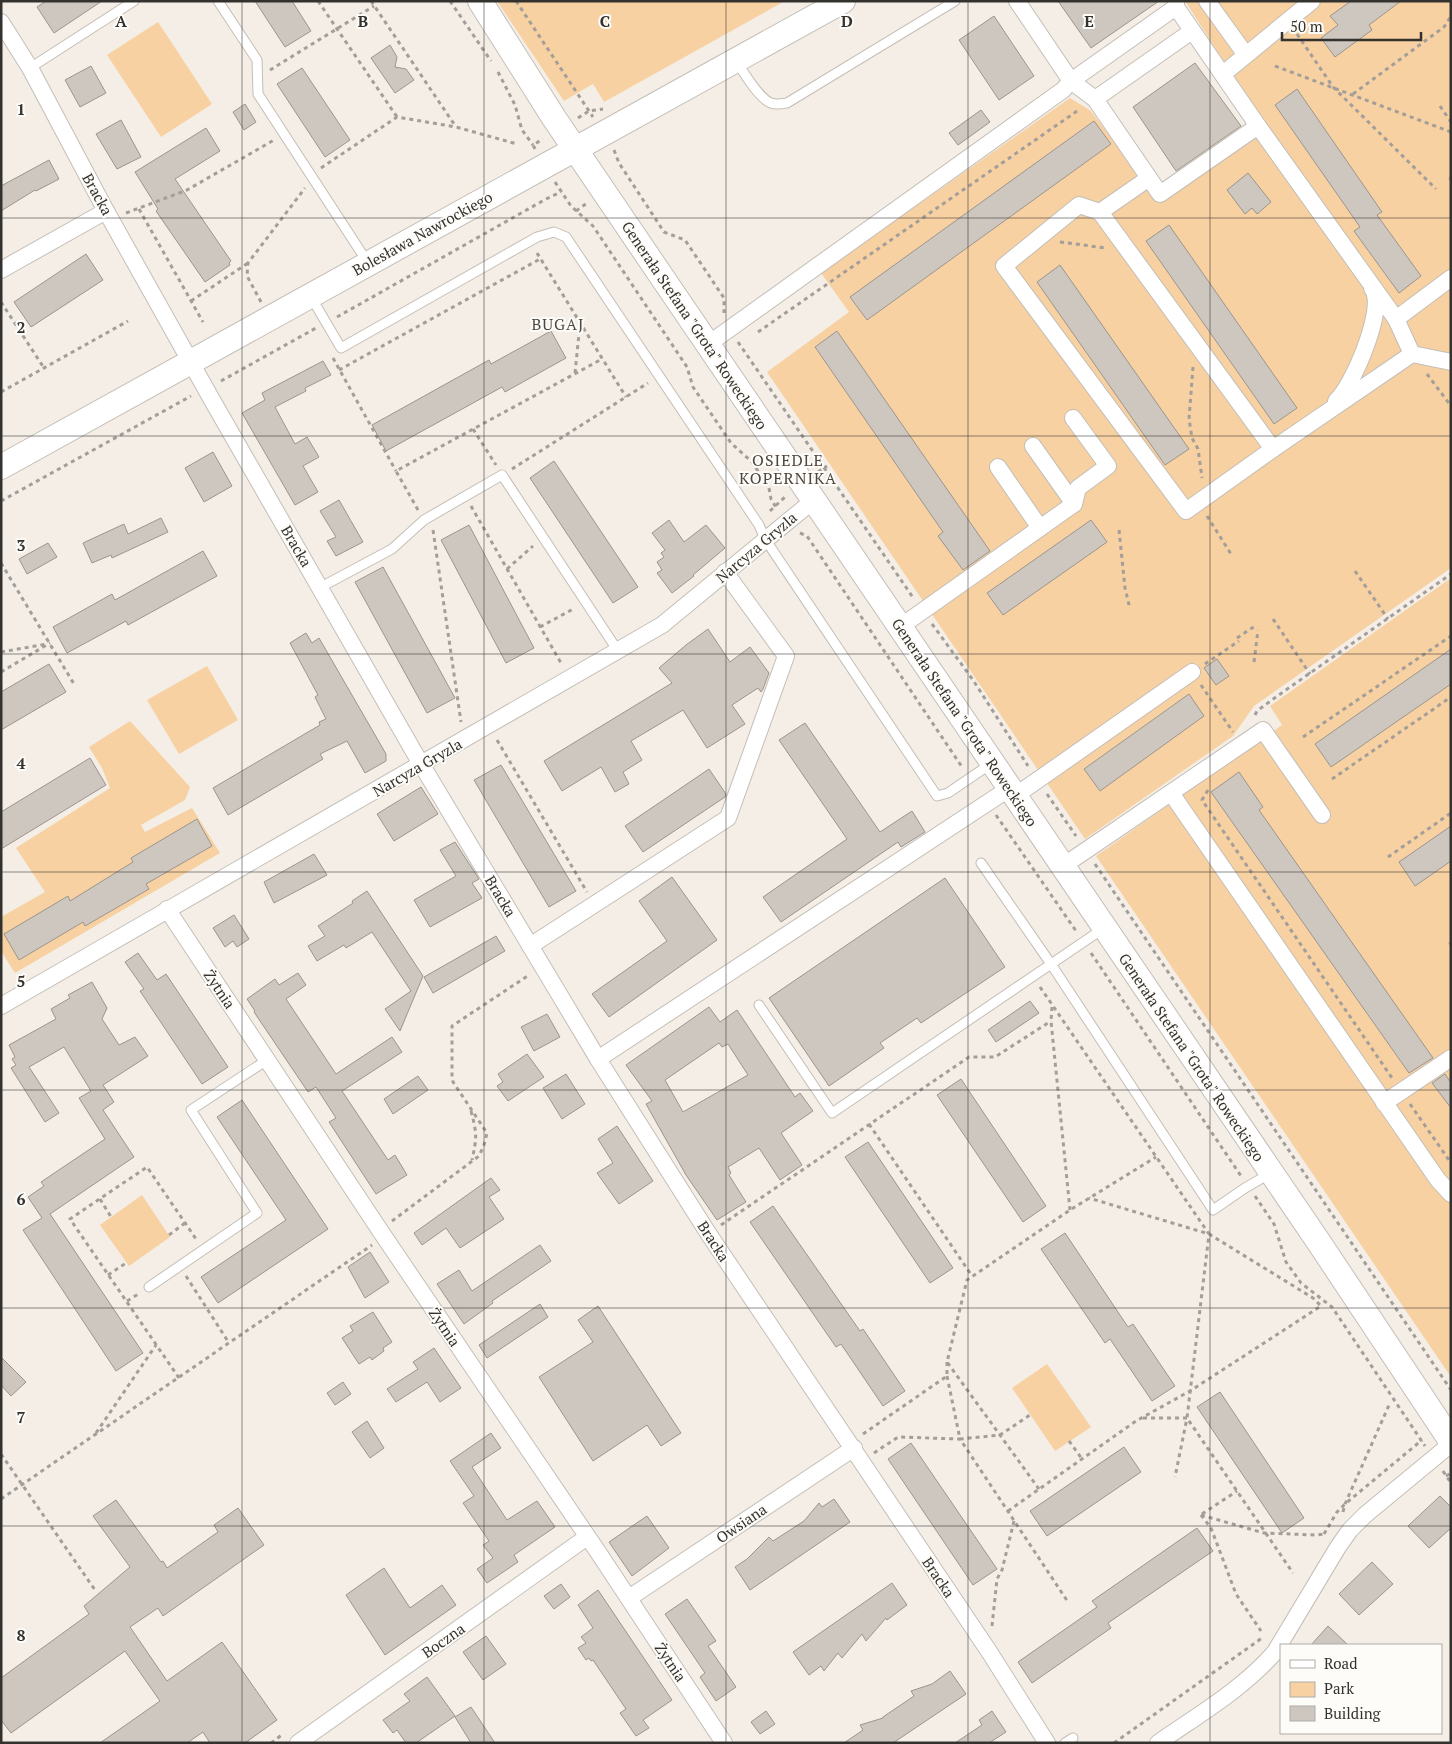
<svg xmlns="http://www.w3.org/2000/svg" width="1452" height="1744" font-family="'PT Serif',serif">
<style>
.green{fill:#f7d1a2}
.building{fill:#cdc7bf;stroke:#9b958e;fill-rule:evenodd}
.lines{fill:none;stroke-linecap:round;stroke-linejoin:round}
.lane-casing{stroke:#c4beb6;stroke-width:11}
.street-casing{stroke:#c4beb6;stroke-width:18}
.secondary-casing{stroke:#c4beb6;stroke-width:26}
.path{stroke:#a39e99;stroke-width:3;stroke-dasharray:4 4;stroke-linecap:butt}
.lane{stroke:#fff;stroke-width:9}
.street{stroke:#fff;stroke-width:16}
.secondary{stroke:#fff;stroke-width:24}
.grid{fill:none;stroke:#34322f;stroke-width:1;stroke-opacity:0.55}
.labels{text-anchor:middle;dominant-baseline:central;stroke-width:4;stroke-linejoin:round;paint-order:stroke}
.street-label{font-size:15px;fill:#34322f;stroke:#fefcf8}
.neighbourhood-label{font-size:16px;letter-spacing:1px;fill:#4c4740;stroke:#fefcf8}
.grid-label{font-size:16px;text-anchor:middle;font-weight:bold;fill:#34322f;stroke:#fefcf8;stroke-width:4;stroke-linejoin:round;paint-order:stroke}
</style>
<rect width="100%" height="100%" fill="#f4eee6"/>
<g class="green">
<polygon points="497,1 785,1 604,102 593,84 564,101"/>
<polygon points="1185,1 1451,1 1451,568 1254,706 1233,736 1085,839 767,372 849,312 821,273 1070,98 1091,111 1127,159 1161,202 1266,127"/>
<polygon points="158,22 212,104 161,137 107,55"/>
<polygon points="1451,578 1451,1377 1096,856 1282,725 1270,706"/>
<polygon points="207,666 238,720 179,754 147,700"/>
<polygon points="130,721 190,787 185,800 141,825 145,832 192,808 220,853 15,973 1,951 1,917 45,892 16,848 110,788 102,768 89,747"/>
<polygon points="142,1195 170,1237 129,1266 100,1225"/>
<polygon points="1047,1364 1091,1427 1055,1451 1012,1388"/>
</g>
<g class="building">
<polygon points="46,1 102,1 54,33 37,7"/>
<polygon points="255,1 292,1 311,31 285,47"/>
<polygon points="1058,1 1159,1 1091,48"/>
<polygon points="1351,1 1401,1 1369,25 1372,30 1335,57 1321,38 1338,25 1330,16"/>
<polygon points="994,16 1034,76 999,100 959,40"/>
<polygon points="390,45 397,57 395,67 406,69 414,80 395,93 371,58"/>
<polygon points="1195,63 1241,126 1176,171 1133,107"/>
<polygon points="91,66 106,93 80,107 65,80"/>
<polygon points="302,68 350,140 325,157 277,84"/>
<polygon points="1297,89 1382,212 1377,215 1421,276 1399,293 1354,231 1360,227 1275,105"/>
<polygon points="245,104 256,122 244,130 233,112"/>
<polygon points="981,110 990,122 958,145 949,133"/>
<polygon points="121,120 141,157 117,169 96,134"/>
<polygon points="1094,121 1111,144 867,320 850,297"/>
<polygon points="206,128 220,151 175,179 231,261 229,263 230,265 205,282 156,211 158,209 135,172"/>
<polygon points="49,160 59,179 36,191 35,190 1,211 1,186"/>
<polygon points="1248,173 1271,202 1257,214 1252,208 1245,214 1227,190"/>
<polygon points="1169,225 1297,408 1274,424 1146,241"/>
<polygon points="86,254 103,280 31,327 14,302"/>
<polygon points="1060,265 1189,449 1165,465 1037,282"/>
<polygon points="551,331 566,358 505,392 502,387 386,451 372,425 489,360 491,364"/>
<polygon points="837,331 990,551 963,570 938,536 943,532 815,347"/>
<polygon points="323,361 331,375 305,388 306,391 275,407 295,444 307,437 319,457 303,466 318,492 295,505 242,413 265,400 262,393"/>
<polygon points="213,452 232,486 204,502 185,468"/>
<polygon points="554,461 638,587 613,603 530,478"/>
<polygon points="339,500 363,542 336,556 327,541 336,537 320,511"/>
<polygon points="161,518 168,532 112,558 111,555 92,563 83,543 124,524 128,534"/>
<polygon points="669,520 684,542 706,525 725,548 693,575 694,576 672,593 657,573 662,570 657,562 664,557 661,553 665,550 652,533"/>
<polygon points="1091,520 1107,542 1003,615 987,593"/>
<polygon points="469,525 534,648 506,663 441,540"/>
<polygon points="48,543 57,557 27,574 19,559"/>
<polygon points="203,551 217,576 128,625 126,621 67,653 53,627 112,594 115,600"/>
<polygon points="383,567 455,698 427,713 355,582"/>
<polygon points="708,629 730,662 750,647 769,673 763,689 761,692 758,688 732,705 745,724 707,748 683,710 631,741 642,760 623,772 629,784 615,792 601,767 562,791 544,761 672,683 659,668 686,645"/>
<polygon points="306,633 312,643 319,638 386,754 386,761 365,773 347,741 320,754 323,759 228,815 213,788 320,725 319,722 326,719 315,697 318,695 290,643"/>
<polygon points="1451,649 1451,684 1331,767 1315,744"/>
<polygon points="1217,659 1229,676 1216,685 1204,668"/>
<polygon points="49,664 66,692 1,730 1,692"/>
<polygon points="1189,694 1204,716 1100,791 1084,769"/>
<polygon points="805,723 880,832 912,811 925,832 901,847 898,842 781,922 763,897 847,839 779,740"/>
<polygon points="90,758 106,785 1,849 1,812"/>
<polygon points="501,765 576,891 549,907 474,780"/>
<polygon points="709,769 726,794 725,797 643,852 625,826"/>
<polygon points="1239,772 1263,807 1259,810 1433,1058 1409,1073 1211,792"/>
<polygon points="421,787 438,814 394,841 377,814"/>
<polygon points="197,819 212,846 146,884 149,889 85,926 83,922 19,960 4,934 68,896 70,901 133,862 131,858"/>
<polygon points="1451,826 1451,861 1415,886 1399,862"/>
<polygon points="455,842 479,879 472,883 482,898 430,927 414,900 456,876 440,850"/>
<polygon points="314,854 327,875 274,903 264,882"/>
<polygon points="672,877 717,940 609,1017 592,994 667,941 639,901"/>
<polygon points="945,878 1005,967 921,1023 917,1018 880,1043 884,1048 829,1086 769,998"/>
<polygon points="367,891 423,976 400,1031 385,1009 411,991 372,932 346,948 344,945 317,961 308,946 325,936 318,926 353,903 352,901"/>
<polygon points="234,915 249,939 237,947 233,941 225,947 213,928"/>
<polygon points="496,936 505,951 433,993 424,977"/>
<polygon points="138,953 157,980 166,974 228,1067 202,1084 140,991 144,989 125,962"/>
<polygon points="298,973 306,985 286,999 336,1074 392,1037 402,1052 342,1091 388,1160 395,1155 407,1175 376,1194 329,1122 336,1118 316,1087 308,1092 254,1012 255,1011 247,999 275,979 279,985"/>
<polygon points="92,982 107,1008 102,1019 119,1045 135,1037 148,1056 103,1085 114,1102 103,1110 134,1157 50,1214 143,1353 116,1371 23,1230 42,1218 28,1197 44,1186 41,1182 105,1139 79,1098 91,1091 64,1047 29,1067 59,1113 45,1122 11,1068 16,1065 12,1059 15,1057 9,1045 56,1019 51,1009 70,998 68,995"/>
<polygon points="1030,1001 1039,1013 996,1042 988,1030"/>
<path d="M709,1007L720,1022L737,1010L795,1097L800,1093L813,1111L781,1133L802,1165L780,1180L759,1148L728,1167L731,1173L729,1175L746,1202L717,1220L686,1175L646,1104L652,1101L626,1065ZM719,1043L722,1047L728,1044L748,1075L683,1112L665,1080Z"/>
<polygon points="547,1014 560,1037 534,1051 521,1027"/>
<polygon points="527,1054 544,1077 508,1101 497,1086 503,1082 498,1074"/>
<polygon points="566,1074 585,1104 562,1119 543,1088"/>
<polygon points="1445,1074 1451,1083 1451,1108 1432,1083"/>
<polygon points="418,1076 428,1090 393,1114 384,1099"/>
<polygon points="961,1079 1046,1206 1023,1222 937,1095"/>
<polygon points="242,1100 328,1229 218,1303 201,1277 286,1220 217,1117"/>
<polygon points="617,1126 653,1181 619,1204 597,1173 613,1163 598,1139"/>
<polygon points="868,1142 953,1268 930,1283 845,1157"/>
<polygon points="491,1178 500,1190 489,1197 504,1219 460,1248 446,1228 422,1245 414,1233"/>
<polygon points="773,1206 860,1331 863,1329 905,1391 883,1406 841,1344 836,1347 750,1222"/>
<polygon points="1065,1233 1128,1327 1133,1324 1175,1386 1152,1401 1110,1339 1105,1343 1041,1249"/>
<polygon points="540,1245 551,1261 492,1301 493,1303 464,1324 437,1284 459,1270 472,1291"/>
<polygon points="370,1252 389,1282 365,1298 348,1267"/>
<polygon points="540,1304 548,1317 487,1358 479,1345"/>
<polygon points="598,1306 681,1433 661,1446 647,1425 593,1461 539,1377 593,1342 578,1320"/>
<polygon points="373,1312 392,1342 383,1348 384,1351 372,1360 370,1357 359,1364 342,1338 353,1331 350,1326"/>
<polygon points="434,1348 461,1388 440,1402 427,1382 396,1402 387,1389 418,1369 413,1362"/>
<polygon points="1,1357 26,1382 11,1396 1,1385"/>
<polygon points="343,1382 351,1394 335,1405 327,1393"/>
<polygon points="1220,1392 1304,1518 1282,1533 1197,1407"/>
<polygon points="367,1421 384,1448 370,1458 352,1432"/>
<polygon points="491,1433 501,1448 472,1467 507,1520 537,1501 555,1527 514,1555 518,1562 487,1583 477,1569 493,1558 483,1545 489,1541 463,1503 474,1496 450,1461"/>
<polygon points="911,1443 997,1569 973,1585 888,1459"/>
<polygon points="1124,1447 1141,1472 1047,1536 1030,1511"/>
<polygon points="1440,1496 1451,1507 1451,1528 1429,1548 1408,1526"/>
<polygon points="834,1499 850,1522 750,1590 735,1567 747,1559 769,1537 773,1541 804,1521 819,1503 822,1507"/>
<polygon points="116,1500 161,1562 163,1561 167,1568 218,1532 214,1525 238,1508 264,1545 163,1616 158,1608 130,1627 167,1681 222,1642 277,1720 245,1743 210,1743 203,1732 187,1743 100,1743 160,1701 125,1651 11,1733 1,1720 1,1678 89,1614 84,1606 130,1567 93,1516"/>
<polygon points="647,1516 669,1548 632,1576 609,1542"/>
<polygon points="1197,1528 1213,1551 1108,1623 1111,1628 1032,1683 1018,1662 1097,1607 1092,1601"/>
<polygon points="1372,1562 1393,1584 1359,1615 1339,1594"/>
<polygon points="384,1568 410,1608 442,1585 456,1605 385,1655 346,1595"/>
<polygon points="892,1583 907,1605 887,1620 886,1618 866,1641 862,1634 842,1658 838,1653 824,1671 821,1666 809,1675 793,1652"/>
<polygon points="561,1584 570,1597 554,1609 544,1596"/>
<polygon points="598,1590 672,1700 643,1720 649,1728 636,1736 620,1713 626,1709 593,1660 591,1661 589,1658 586,1660 578,1648 586,1643 581,1637 593,1628 578,1605"/>
<polygon points="687,1599 716,1641 708,1646 736,1687 716,1701 700,1677 705,1673 665,1614"/>
<polygon points="1328,1626 1348,1645 1311,1645"/>
<polygon points="486,1636 506,1664 483,1680 463,1652"/>
<polygon points="950,1671 966,1694 893,1743 844,1743 863,1730 860,1725 883,1718 883,1717 914,1696 911,1691 932,1684"/>
<polygon points="427,1677 455,1716 416,1743 406,1743 397,1730 393,1733 383,1720 410,1701 404,1694"/>
<polygon points="471,1707 495,1743 471,1743 455,1717"/>
<polygon points="766,1711 775,1724 760,1734 751,1722"/>
<polygon points="992,1711 1006,1732 989,1743 955,1743 982,1725 979,1720"/>
</g>
<g class="lines">
<defs>
<g id="lane">
<polyline points="218,1 257,60 258,94 368,263"/>
<path d="M736,61C744,72 758,98 771,103C776,105 781,104 787,103L955,1"/>
<polyline points="30,68 134,1"/>
<polyline points="311,297 341,348 537,237 554,232 566,237 759,525 765,539 937,796 948,793 992,763"/>
<polyline points="321,587 392,549 424,520 502,475 618,651"/>
<polyline points="981,863 1051,964 1213,1210 1245,1188 1271,1173"/>
<polyline points="759,1005 832,1113 1104,928"/>
<polyline points="149,1287 257,1213 191,1110 267,1060"/>
<polyline points="1065,1743 1073,1738"/>
</g>
<g id="street">
<polyline points="1017,1 1071,81 1095,99 1149,178"/>
<polyline points="1176,1 1176,7 1258,126 1396,319 1412,354 1451,362"/>
<polyline points="1207,1 1246,55"/>
<polyline points="1,22 30,68 106,211 212,400 414,752 598,1059 708,1233 990,1653 1047,1743"/>
<polyline points="1223,74 1312,1"/>
<polyline points="1095,99 1192,31"/>
<polyline points="1258,126 1160,194 1149,178 1100,212 1079,205 1004,266 1186,511 1273,449 1412,354"/>
<polyline points="1100,212 1273,449"/>
<polyline points="1,270 106,211"/>
<polyline points="1396,319 1451,278"/>
<polyline points="707,345 1063,90 1071,81 1176,7"/>
<path d="M1336,401C1353,386 1381,317 1375,295C1375,293 1373,290 1372,288"/>
<polyline points="1033,446 1074,504"/>
<polyline points="998,467 1040,528"/>
<polyline points="900,627 1074,504 1078,488 1108,466 1073,418"/>
<polyline points="1171,793 1438,1180 1451,1194"/>
<polyline points="1015,796 1192,672"/>
<polyline points="1063,866 1263,730 1322,815"/>
<polyline points="167,909 381,1232 600,1555 724,1743"/>
<polyline points="530,946 728,818 786,656 725,572"/>
<polyline points="1,1006 662,625 814,500"/>
<polyline points="598,1059 1010,788"/>
<polyline points="1384,1103 1451,1058"/>
<polyline points="629,1598 854,1448"/>
<polyline points="298,1743 587,1537"/>
<path d="M1158,1743C1198,1715 1243,1689 1275,1652L1338,1547L1350,1530L1365,1515L1451,1444"/>
</g>
<g id="secondary">
<polyline points="480,1 554,118 664,280 1320,1244 1451,1441"/>
<polyline points="1,467 843,1"/>
</g>
</defs>
<use href="#lane" class="lane-casing"/>
<use href="#street" class="street-casing"/>
<use href="#secondary" class="secondary-casing"/>
<g class="path">
<polyline points="318,1 397,117"/>
<polyline points="371,1 456,127"/>
<polyline points="450,1 491,61"/>
<polyline points="516,1 593,117"/>
<polyline points="1297,34 1333,87 1436,189"/>
<polyline points="1275,66 1451,132"/>
<polyline points="270,70 374,6"/>
<polyline points="498,72 515,105 522,130 533,145"/>
<polyline points="1353,94 1444,27 1451,16"/>
<polyline points="1440,106 1451,122"/>
<polyline points="578,118 589,111 603,109"/>
<polyline points="535,149 533,145 543,139"/>
<polyline points="614,150 619,163 664,232 685,240 724,298 724,313"/>
<polyline points="321,168 397,117 456,127 517,144"/>
<polyline points="1450,180 1451,177"/>
<polyline points="555,182 571,206 593,226 687,367 693,387 731,443 752,462 769,488 771,499 777,509"/>
<polyline points="139,209 203,322"/>
<polyline points="576,211 587,203"/>
<polyline points="126,213 187,190 274,140"/>
<polyline points="1060,242 1106,248"/>
<polyline points="537,253 626,397"/>
<polyline points="191,301 248,263"/>
<polyline points="1,302 44,368"/>
<polyline points="261,302 247,276 248,263 305,188"/>
<polyline points="337,317 546,199 561,192"/>
<polyline points="758,332 1080,109"/>
<polyline points="738,342 914,599"/>
<polyline points="333,358 396,471"/>
<polyline points="1193,367 1189,419 1192,438 1198,449 1202,478"/>
<polyline points="339,370 540,259"/>
<polyline points="575,373 580,324"/>
<polyline points="1427,374 1451,406"/>
<polyline points="221,381 316,328"/>
<polyline points="1,392 128,321"/>
<polyline points="473,429 496,465"/>
<polyline points="512,469 648,383"/>
<polyline points="818,472 827,466"/>
<polyline points="1,501 191,396"/>
<polyline points="471,506 561,663"/>
<polyline points="418,510 396,471 602,359"/>
<polyline points="770,511 787,495"/>
<polyline points="1207,516 1231,554"/>
<polyline points="433,530 461,722"/>
<polyline points="1119,530 1125,588 1130,609"/>
<polyline points="800,533 807,536 962,767"/>
<polyline points="1,563 74,684"/>
<polyline points="507,569 533,546"/>
<polyline points="1355,571 1388,619"/>
<polyline points="1273,619 1310,674"/>
<polyline points="932,624 973,680 1028,766"/>
<polyline points="540,627 575,608"/>
<polyline points="1237,638 1255,626"/>
<polyline points="1,652 47,644"/>
<polyline points="1254,662 1258,630"/>
<polyline points="1205,664 1239,641"/>
<polyline points="1,672 50,643"/>
<polyline points="1201,685 1233,732"/>
<polyline points="1255,715 1257,711 1276,697 1451,574"/>
<polyline points="1303,737 1451,636"/>
<polyline points="497,740 587,892"/>
<polyline points="1332,779 1451,697"/>
<polyline points="1208,790 1202,800 1392,1078"/>
<polyline points="1047,794 1076,836"/>
<polyline points="996,815 1076,931"/>
<polyline points="1388,857 1451,813"/>
<polyline points="1095,864 1451,1390"/>
<polyline points="1449,944 1451,943"/>
<polyline points="1091,953 1241,1176"/>
<polyline points="1040,987 1209,1234 1187,1418 1293,1573"/>
<polyline points="1052,1007 1051,1021 1070,1210"/>
<polyline points="1410,1104 1451,1163"/>
<path d="M471,1111C477,1134 477,1137 472,1160"/>
<polyline points="869,1124 972,1276"/>
<polyline points="1255,1196 1274,1224 1286,1262 1301,1283 1332,1307 1425,1446"/>
<polyline points="100,1199 111,1217"/>
<polyline points="392,1221 479,1156 484,1145 487,1133 453,1082 452,1075 452,1026 529,975"/>
<polyline points="721,1225 969,1057 995,1057 1051,1021"/>
<polyline points="169,1235 185,1223"/>
<polyline points="108,1275 126,1263"/>
<polyline points="186,1276 229,1343"/>
<polyline points="127,1301 140,1293"/>
<polyline points="947,1376 960,1439 1000,1435 1030,1415"/>
<polyline points="179,1378 70,1219 147,1167 196,1239"/>
<polyline points="1143,1418 1187,1418 1175,1477"/>
<polyline points="96,1433 156,1345"/>
<polyline points="863,1434 947,1376 947,1362"/>
<polyline points="1069,1441 1082,1459"/>
<polyline points="874,1453 898,1437 960,1439 1068,1602"/>
<polyline points="1,1454 95,1590"/>
<polyline points="1443,1471 1451,1483"/>
<polyline points="1446,1476 1451,1473"/>
<polyline points="1039,1489 947,1362 967,1280 1070,1210 1156,1157"/>
<polyline points="1,1499 372,1245"/>
<polyline points="1008,1511 1136,1421 1190,1391 1321,1306 1313,1298 1209,1234 1089,1198"/>
<polyline points="1343,1512 1345,1504 1390,1403"/>
<polyline points="1202,1514 1237,1491"/>
<polyline points="1201,1515 1264,1533 1316,1535 1324,1534"/>
<polyline points="1201,1515 1211,1528 1236,1594 1261,1631"/>
<polyline points="1324,1534 1337,1512 1345,1504 1422,1440"/>
<polyline points="992,1626 997,1579 1002,1570 1014,1521"/>
<polyline points="271,1743 283,1734"/>
<polyline points="1114,1743 1262,1638"/>
</g>
<use href="#lane" class="lane"/>
<use href="#street" class="street"/>
<use href="#secondary" class="secondary"/>
</g>
<path class="grid" d="M242,1V1743M484,1V1743M726,1V1743M968,1V1743M1210,1V1743M1,218H1451M1,436H1451M1,654H1451M1,872H1451M1,1090H1451M1,1308H1451M1,1526H1451"/>
<g class="labels">
<g class="street-label">
<text transform="translate(98 194) rotate(61)">Bracka</text>
<text transform="translate(422 233) rotate(-29)">Bolesława Nawrockiego</text>
<text transform="translate(695 325) rotate(56)">Generała Stefana "Grota" Roweckiego</text>
<text transform="translate(297 546) rotate(60)">Bracka</text>
<text transform="translate(756 547) rotate(-40)">Narcyza Gryzla</text>
<text transform="translate(965 722) rotate(56)">Generała Stefana "Grota" Roweckiego</text>
<text transform="translate(417 767) rotate(-30)">Narcyza Gryzla</text>
<text transform="translate(501 896) rotate(59)">Bracka</text>
<text transform="translate(220 989) rotate(56)">Żytnia</text>
<text transform="translate(1192 1057) rotate(56)">Generała Stefana "Grota" Roweckiego</text>
<text transform="translate(714 1241) rotate(57)">Bracka</text>
<text transform="translate(445 1327) rotate(56)">Żytnia</text>
<text transform="translate(741 1523) rotate(-34)">Owsiana</text>
<text transform="translate(939 1577) rotate(56)">Bracka</text>
<text transform="translate(443 1640) rotate(-35)">Boczna</text>
<text transform="translate(671 1662) rotate(56)">Żytnia</text>
</g>
<g class="neighbourhood-label">
<text x="558" y="324">BUGAJ</text>
<text x="788" y="460">OSIEDLE<tspan x="788" dy="18">KOPERNIKA</tspan></text>
</g>
</g>
<g class="grid-label">
<text x="121" y="27">A</text>
<text x="363" y="27">B</text>
<text x="605" y="27">C</text>
<text x="847" y="27">D</text>
<text x="1089" y="27">E</text>
<text x="21" y="115">1</text>
<text x="21" y="333">2</text>
<text x="21" y="551">3</text>
<text x="21" y="769">4</text>
<text x="21" y="987">5</text>
<text x="21" y="1205">6</text>
<text x="21" y="1423">7</text>
<text x="21" y="1641">8</text>
</g>
<rect width="1452" height="1744" fill="none" stroke="#34322f" stroke-width="5"/>
<rect x="1280" y="1644" width="162" height="90" fill="#fefcf8" stroke="#adaba8"/>
<rect x="1290" y="1660" width="25" height="8" fill="#ffffff" stroke="#adaba8"/>
<text x="1324" y="1669" font-size="15" fill="#34322f">Road</text>
<rect x="1290" y="1682" width="25" height="15" fill="#f7d1a2" stroke="#adaba8"/>
<text x="1324" y="1694" font-size="15" fill="#34322f">Park</text>
<rect x="1290" y="1706" width="25" height="15" fill="#cdc7bf" stroke="#adaba8"/>
<text x="1324" y="1719" font-size="15" fill="#34322f">Building</text>
<path d="M1282 32v8h139v-8" fill="none" stroke="#34322f" stroke-width="2.5"/>
<text x="1290" y="32" font-size="15" fill="#34322f" stroke="#fefcf8" stroke-width="4" paint-order="stroke">50 m</text>
</svg>
